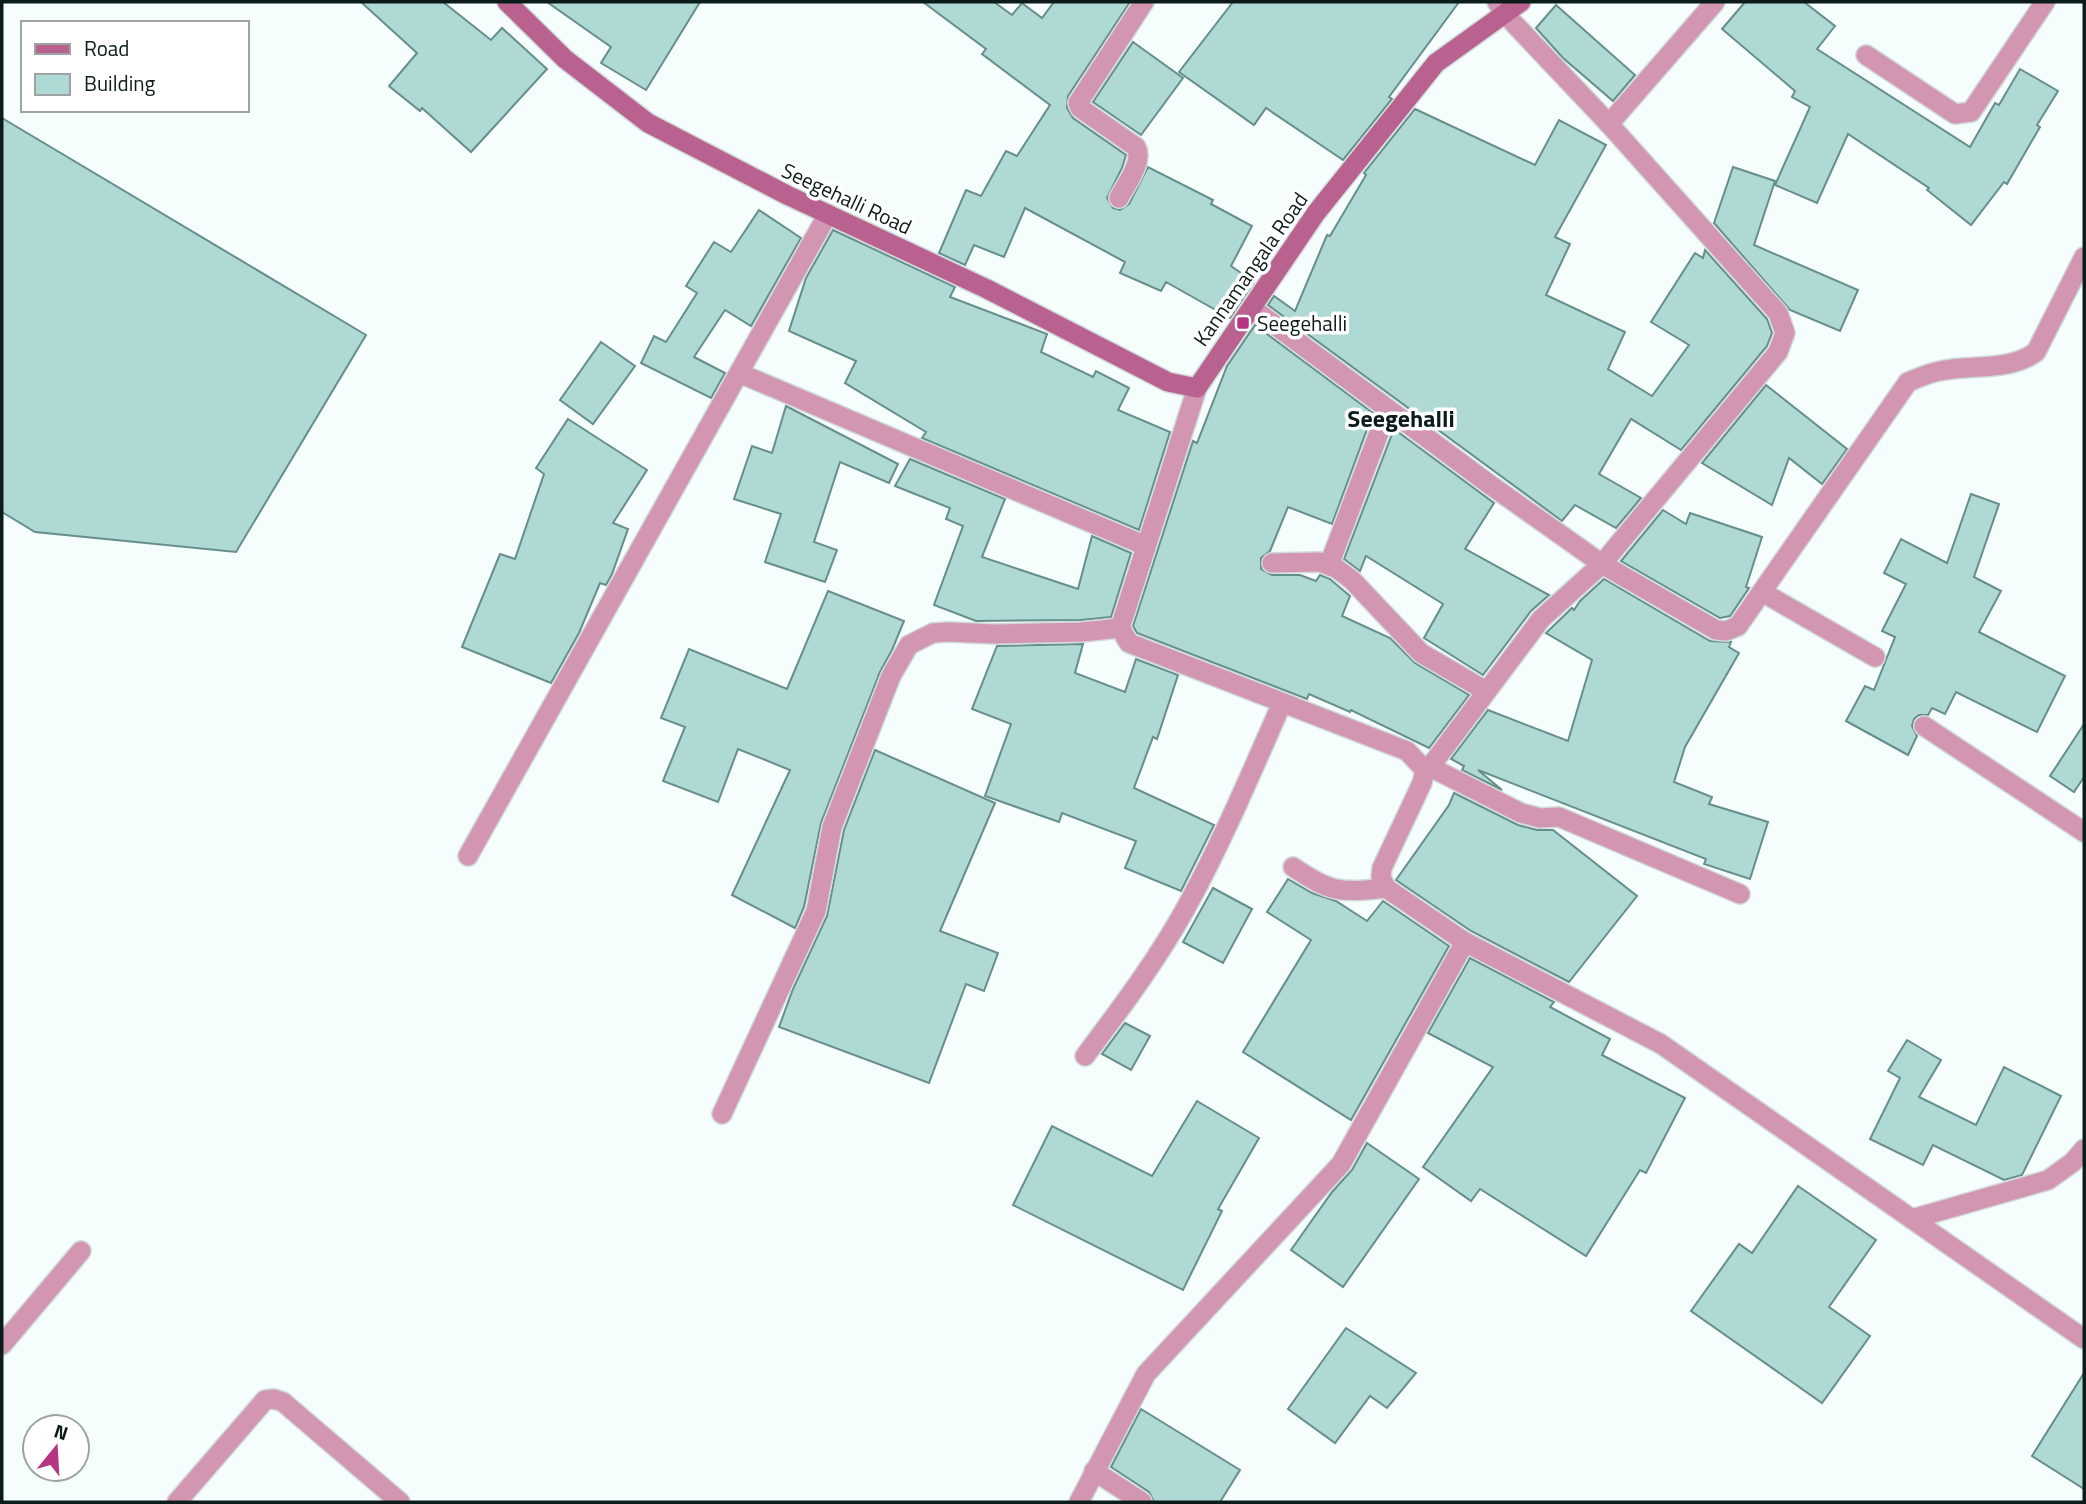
<svg xmlns="http://www.w3.org/2000/svg" width="2086" height="1504" font-family="'Titillium Web',sans-serif">
<style>
.building{fill:#aed9d5;stroke:#668e8b;stroke-width:2}
.lines{fill:none;stroke-linecap:round;stroke-linejoin:round}
.minor-casing{stroke:#d0dad9;stroke-width:22}
.secondary-casing{stroke:#d0dad9;stroke-width:22}
.minor{stroke:#d296b3;stroke-width:19}
.secondary{stroke:#b96290;stroke-width:19}
.poi-dot{fill:#b63681;stroke:#fff;stroke-width:2.5}
.labels{text-anchor:middle;dominant-baseline:central;stroke-width:7;stroke-linejoin:round;paint-order:stroke}
.street-label{font-size:21px;fill:#0c1c1b;stroke:#fff}
.poi-label{font-size:21px;fill:#0c1c1b;stroke:#fff;text-anchor:start}
.quarter-label{font-size:24px;font-weight:bold;fill:#0c1c1b;stroke:#fff}
</style>
<rect width="100%" height="100%" fill="#f5fefd"/>
<g class="building">
<polygon points="361,2 443,2 491,40 502,28 547,69 471,152 422,108 420,111 389,86 417,53"/>
<polygon points="547,2 700,2 646,90 601,63 611,47"/>
<polygon points="923,2 994,2 1012,15 1022,3 1042,18 1054,2 1130,2 1068,96 1067,108 1073,118 1126,155 1122,168 1107,198 1113,208 1120,210 1129,204 1148,167 1213,200 1211,204 1252,226 1231,266 1254,282 1230,318 1166,282 1161,291 1120,273 1125,262 1025,208 1004,257 974,245 965,265 939,253 966,190 981,196 1006,151 1017,156 1050,105 982,54 986,49"/>
<polygon points="1233,2 1459,2 1389,97 1392,99 1343,160 1266,108 1254,125 1179,72"/>
<polygon points="1745,2 1804,2 1835,26 1817,49 1970,147 1995,103 1999,105 2020,69 2058,91 2037,125 2040,127 2007,184 2004,182 1971,225 1927,190 1929,188 1848,134 1817,203 1775,185 1810,107 1792,97 1795,91 1722,29"/>
<polygon points="1556,5 1635,75 1613,101 1563,58 1536,28"/>
<polygon points="1133,42 1183,78 1141,135 1093,102"/>
<polygon points="1415,109 1535,165 1559,120 1606,145 1555,237 1570,244 1546,295 1625,332 1608,369 1652,396 1689,345 1651,322 1695,253 1703,258 1705,250 1767,319 1772,333 1767,346 1681,450 1631,419 1599,474 1641,498 1616,528 1575,505 1562,521 1268,305 1274,296 1295,311 1327,235 1330,236 1366,175 1364,173"/>
<polygon points="2,118 366,335 236,552 35,532 2,512"/>
<polygon points="1733,167 1775,181 1754,245 1858,290 1840,331 1790,310 1714,223"/>
<polygon points="759,210 801,238 751,326 725,310 694,357 725,373 711,398 641,363 654,336 666,342 697,293 686,286 714,242 731,252"/>
<polygon points="833,230 955,287 950,297 1047,334 1041,352 1093,377 1096,371 1129,388 1118,410 1170,432 1139,530 922,438 926,432 845,383 856,361 789,331 806,278"/>
<polygon points="1255,325 1373,413 1332,524 1288,507 1270,551 1261,558 1261,569 1272,575 1300,575 1316,581 1320,575 1330,579 1350,596 1342,616 1390,638 1415,663 1469,695 1429,748 1351,710 1350,712 1309,694 1307,699 1137,633 1133,626 1193,441 1197,443 1227,366"/>
<polygon points="601,342 635,366 593,424 560,400"/>
<polygon points="1766,385 1847,449 1822,484 1789,458 1772,505 1702,463"/>
<polygon points="786,406 898,464 889,483 840,462 814,542 837,550 825,582 765,562 781,514 734,499 752,446 772,453"/>
<polygon points="568,419 647,470 613,523 628,529 612,574 606,585 600,583 579,633 551,683 462,647 500,554 515,559 544,474 536,468"/>
<polygon points="1394,429 1494,503 1465,549 1549,595 1531,611 1483,675 1424,638 1443,604 1366,556 1360,571 1344,559"/>
<polygon points="910,459 1005,499 982,557 1078,589 1092,536 1131,553 1111,617 1081,620 976,621 934,605 963,526 946,519 950,508 895,486"/>
<polygon points="1971,494 1999,504 1974,577 2001,591 1979,632 2065,676 2037,732 1956,692 1945,714 1932,708 1928,715 1919,715 1914,719 1912,726 1917,736 1908,755 1846,721 1865,686 1874,690 1895,637 1882,631 1906,584 1884,573 1901,539 1947,563"/>
<polygon points="1663,510 1686,524 1690,513 1762,537 1746,587 1749,588 1730,616 1720,618 1621,561"/>
<polygon points="1604,579 1710,641 1731,642 1729,647 1739,653 1685,747 1674,782 1712,797 1709,804 1768,822 1750,879 1704,864 1706,859 1478,770 1502,790 1462,770 1464,766 1451,759 1488,710 1568,741 1592,660 1546,633 1572,608 1574,610 1580,601"/>
<polygon points="828,591 904,621 892,650 880,672 821,823 804,907 795,928 732,895 790,770 738,749 718,802 663,781 685,727 661,718 689,649 787,689"/>
<polygon points="1083,644 1075,673 1125,692 1136,659 1178,675 1157,739 1153,737 1134,788 1214,825 1181,891 1125,868 1136,841 1062,813 1059,822 985,796 1011,724 972,709 997,646"/>
<polygon points="2084,724 2084,777 2074,792 2050,776"/>
<polygon points="875,750 995,803 940,931 998,953 984,991 966,984 929,1083 779,1027 793,989 827,916 844,830"/>
<polygon points="1454,793 1518,825 1537,830 1553,830 1637,896 1569,982 1471,931 1396,880 1449,805"/>
<polygon points="1288,879 1312,893 1336,901 1367,921 1383,901 1449,946 1351,1120 1243,1052 1311,940 1267,912"/>
<polygon points="1213,888 1252,909 1223,963 1183,942"/>
<polygon points="1470,958 1554,1002 1550,1007 1610,1039 1602,1055 1685,1098 1646,1173 1640,1170 1586,1256 1480,1189 1471,1201 1423,1167 1493,1067 1428,1033"/>
<polygon points="1125,1023 1150,1036 1131,1070 1102,1054"/>
<polygon points="1907,1040 1941,1060 1919,1097 1976,1125 2004,1067 2061,1096 2022,1175 2004,1180 1933,1145 1923,1165 1870,1139 1900,1078 1888,1071"/>
<polygon points="1197,1101 1259,1138 1218,1209 1222,1211 1183,1290 1013,1205 1052,1126 1152,1176"/>
<polygon points="1367,1143 1419,1179 1343,1287 1291,1250 1332,1192 1352,1170"/>
<polygon points="1798,1186 1876,1240 1829,1307 1870,1336 1822,1403 1691,1311 1739,1244 1752,1253"/>
<polygon points="1346,1328 1416,1373 1387,1408 1370,1396 1335,1443 1288,1409"/>
<polygon points="2084,1373 2084,1489 2032,1456"/>
<polygon points="1141,1409 1240,1470 1220,1502 1154,1502 1149,1492 1111,1467"/>
</g>
<g class="lines">
<defs>
<g id="minor">
<polyline points="1866,55 1955,114 1971,112 2045,2"/>
<polyline points="1609,124 1715,2"/>
<path d="M1119,198C1126,184 1144,162 1136,147L1080,108L1078,103L1144,2"/>
<path d="M1252,308L1489,484L1602,564L1716,630L1726,631L1738,626L1908,382C1918,378 1929,373 1940,371C1972,364 2008,372 2036,352L2084,257"/>
<polyline points="739,373 1146,546"/>
<polyline points="1272,563 1320,562 1336,568 1352,580 1421,653 1486,691"/>
<polyline points="1329,565 1388,409"/>
<polyline points="1762,592 1875,657"/>
<polyline points="1120,628 1129,643 1407,751 1425,770 1422,783 1382,868 1381,877 1386,888 1465,942 1661,1044 2084,1339"/>
<polyline points="1120,628 1197,388"/>
<polyline points="1924,726 2084,832"/>
<polyline points="1430,767 1521,813 1540,818 1559,817 1740,894"/>
<polyline points="1425,770 1430,767 1541,619 1602,564 1778,352 1785,333 1778,313 1609,124 1505,14 1497,2"/>
<polyline points="468,856 828,214"/>
<path d="M1293,867C1331,893 1341,893 1386,888"/>
<path d="M1085,1056C1121,1008 1158,959 1187,906C1223,840 1252,771 1282,703"/>
<polyline points="722,1114 816,911 832,827 891,676 909,645 933,633 949,632 995,634 1082,632 1120,628"/>
<polyline points="1912,1219 2048,1180 2073,1162 2084,1149"/>
<polyline points="2,1345 81,1251"/>
<polyline points="1094,1471 1142,1502"/>
<polyline points="177,1502 265,1400 274,1399 283,1402 400,1502"/>
<polyline points="1079,1502 1146,1374 1341,1164 1465,942"/>
</g>
<polyline id="secondary" points="507,2 565,59 648,123 787,195 987,289 1168,382 1197,388 1316,213 1436,63 1521,2"/>
</defs>
<use href="#minor" class="minor-casing"/>
<use href="#secondary" class="secondary-casing"/>
<use href="#minor" class="minor"/>
<use href="#secondary" class="secondary"/>
</g>
<rect class="poi-dot" x="1236" y="316" width="14" height="14" rx="3.5"/>
<g class="labels">
<g class="street-label">
<text transform="translate(847 198) rotate(25)">Seegehalli Road</text>
<text transform="translate(1250 269) rotate(-55)">Kannamangala Road</text>
</g>
<g class="poi-label">
<text x="1257" y="323">Seegehalli</text>
</g>
<g class="quarter-label">
<text x="1401" y="418">Seegehalli</text>
</g>
</g>
<rect width="2086" height="1504" fill="none" stroke="#0c1c1b" stroke-width="7"/>
<rect x="21" y="21" width="228" height="91" fill="#ffffff" stroke="#9ea4a4" stroke-width="2"/>
<rect x="35" y="44" width="35" height="10" fill="#b96290" stroke="#9ea4a4" stroke-width="2"/>
<text x="84" y="56" font-size="21" fill="#0c1c1b">Road</text>
<rect x="35" y="74" width="35" height="21" fill="#aed9d5" stroke="#9ea4a4" stroke-width="2"/>
<text x="84" y="91" font-size="21" fill="#0c1c1b">Building</text>
<g transform="translate(56 1448) rotate(18)"><circle r="33" fill="#ffffff" stroke="#9ea4a4" stroke-width="2"/>
<path d="M0-5L12 26L0 18L-12 26Z" fill="#b63681"/>
<text y="-10" font-size="19" font-weight="bold" text-anchor="middle" fill="#0c1c1b">N</text>
</g>
</svg>
